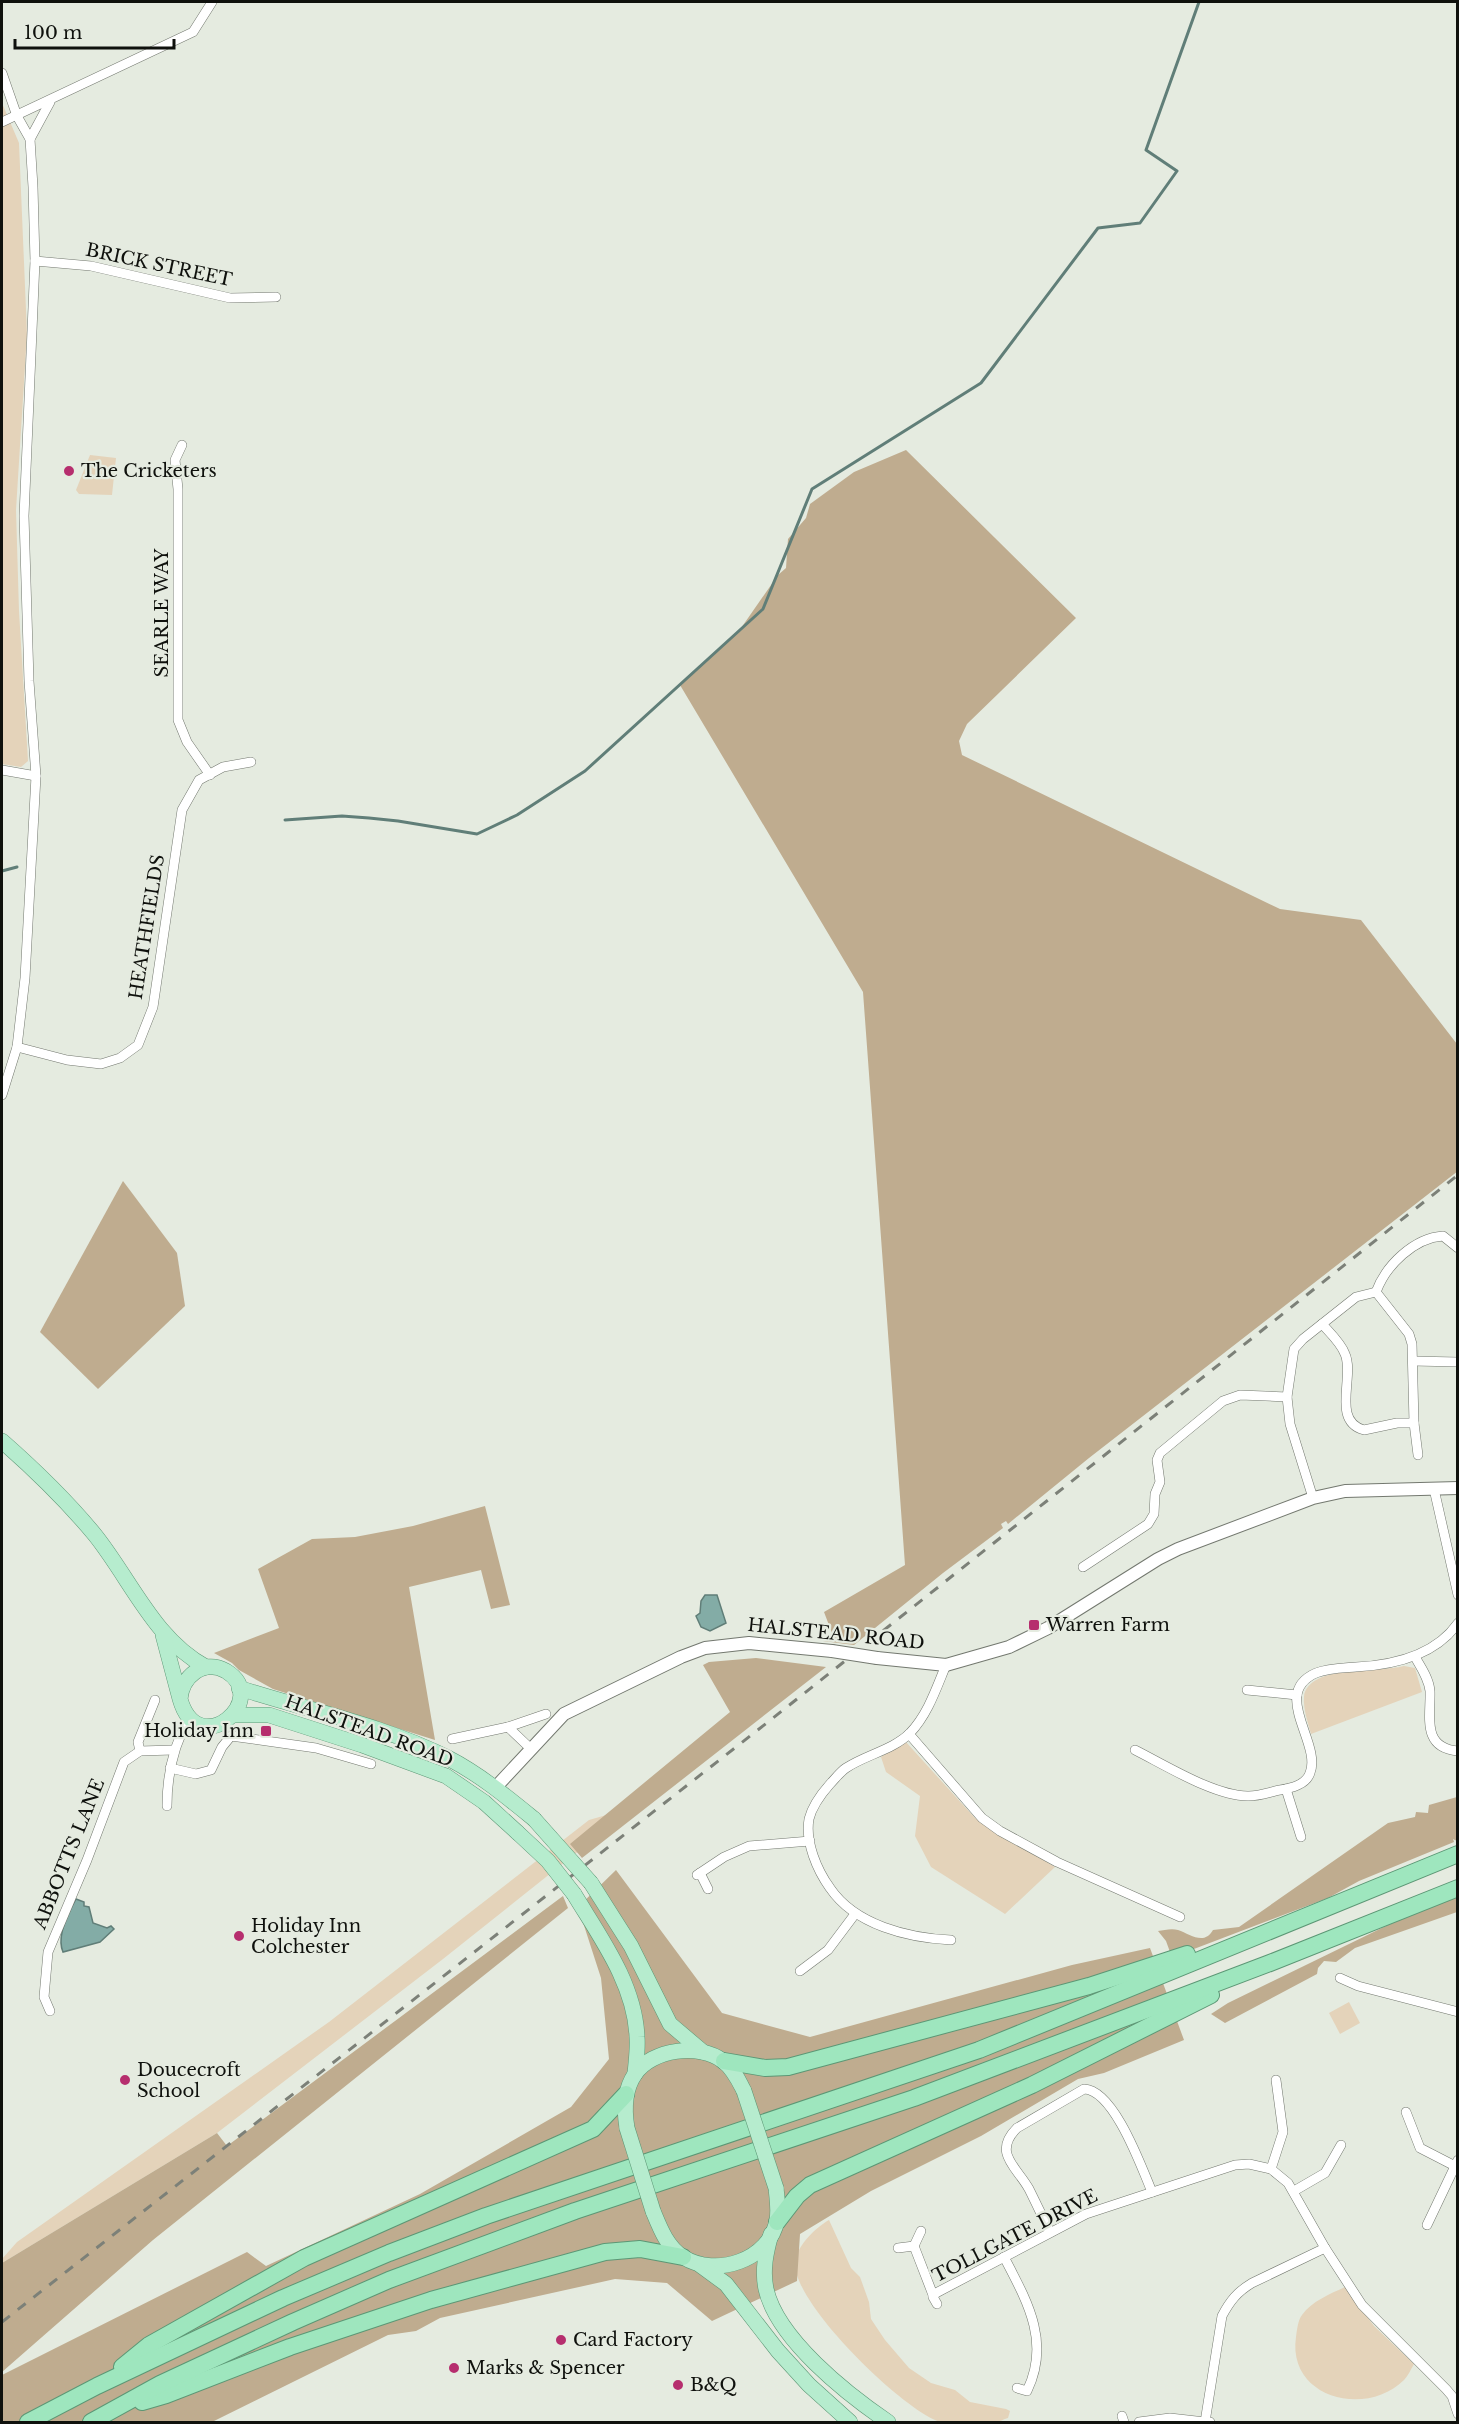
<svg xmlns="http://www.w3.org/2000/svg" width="1459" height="2424" font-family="'Libre Baskerville',serif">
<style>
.green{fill:#e4d3ba}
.forest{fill:#bfac8f}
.water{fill:#83aca6;stroke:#607e78;stroke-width:1.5}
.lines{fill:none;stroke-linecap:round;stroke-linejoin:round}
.stream{stroke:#607e78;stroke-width:3}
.minor-casing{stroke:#73786f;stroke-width:10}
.tertiary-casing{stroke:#73786f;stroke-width:14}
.primary-casing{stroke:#5c9775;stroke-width:16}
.trunk-casing{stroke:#5c9775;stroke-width:18}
.minor{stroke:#fff;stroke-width:9}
.tertiary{stroke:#fff;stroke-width:12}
.primary{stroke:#b6ecce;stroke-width:15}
.trunk{stroke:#9ee6be;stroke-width:16}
.rail{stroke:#7c8078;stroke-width:3;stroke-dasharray:10 10;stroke-linecap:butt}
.tertiary-bridge-casing{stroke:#73786f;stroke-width:14;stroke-linecap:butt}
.primary-bridge-casing{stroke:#5c9775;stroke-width:16;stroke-linecap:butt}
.tertiary-bridge{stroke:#fff;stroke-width:12}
.primary-bridge{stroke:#b6ecce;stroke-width:15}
.poi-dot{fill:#b62e6e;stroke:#e5ebe0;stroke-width:2}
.labels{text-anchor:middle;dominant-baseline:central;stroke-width:4.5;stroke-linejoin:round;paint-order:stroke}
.street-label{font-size:18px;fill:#0f110d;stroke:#e5ebe0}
.poi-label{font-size:18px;fill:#0f110d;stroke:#e5ebe0;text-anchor:start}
</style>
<rect width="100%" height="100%" fill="#e5ebe0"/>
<g class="green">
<polygon points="2,103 19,143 27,334 16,510 19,611 28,761 21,767 2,764"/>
<polygon points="90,455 116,458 112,495 79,494 76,490"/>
<path d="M1404,1666L1415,1668L1422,1692L1311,1734C1308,1723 1303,1709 1304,1697C1308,1664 1379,1673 1404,1666Z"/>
<polygon points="905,1741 975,1818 1055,1867 1005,1914 931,1867 915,1836 920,1796 886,1772 881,1757"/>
<polygon points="634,1807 443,1959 217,2133 2,2263 2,2259 17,2242 329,2022 589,1820"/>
<polygon points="1349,2002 1360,2023 1340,2034 1329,2013"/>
<path d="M829,2220L851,2268L860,2277L869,2302L871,2319L885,2340L909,2368L931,2383L955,2390L970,2402L1006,2409L1010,2411L1008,2418C1004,2419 999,2422 995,2422C985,2424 949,2424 940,2422C903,2410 792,2303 795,2262C797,2246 815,2228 829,2220Z"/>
<path d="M1345,2287L1374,2326L1414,2364C1411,2369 1408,2376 1404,2380C1366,2418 1287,2398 1296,2337C1297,2330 1298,2320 1302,2315C1312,2301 1330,2294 1345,2287Z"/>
</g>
<g class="forest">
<polygon points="906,450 1076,618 967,724 959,741 962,755 1280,909 1361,920 1457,1044 1458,1171 1089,1458 1008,1524 1006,1521 1001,1524 1003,1528 943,1573 854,1645 823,1641 832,1633 824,1612 905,1565 863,992 680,685 739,631 778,575 786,568 788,539 806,518 810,504 854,472"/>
<polygon points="123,1181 177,1253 185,1306 98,1389 40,1332"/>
<polygon points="485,1506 510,1605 491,1609 481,1570 409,1587 435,1740 273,1689 239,1670 232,1663 214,1653 279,1628 258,1569 312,1539 355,1537 413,1526"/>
<polygon points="756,1658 826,1667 582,1858 570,1844 730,1712 703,1665 709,1662"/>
<path d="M1457,1797V1841L1453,1839L1454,1842L1359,1881L1328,1898L1186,1952H1170L1166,1941L1158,1931C1164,1930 1172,1928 1178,1930C1190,1934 1204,1946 1213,1930L1239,1927L1388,1823L1415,1817L1416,1812L1428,1813L1429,1805Z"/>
<polygon points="616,1870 722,2013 810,2037 1072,1965 1150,1948 1184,2040 1104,2073 1078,2079 981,2136 871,2191 800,2234 797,2281 712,2321 667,2283 615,2279 440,2318 416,2331 388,2335 212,2422 2,2422 2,2375 247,2252 266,2266 420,2194 571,2107 609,2059 601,1978 578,1907"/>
<polygon points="563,1896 568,1908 153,2240 2,2372 2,2263 217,2133 227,2146"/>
<polygon points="1457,1897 1457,1912 1355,1948 1336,1962 1324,1961 1318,1968 1317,1974 1225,2023 1211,2014 1228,2003 1388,1925"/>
</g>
<g class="water">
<polygon points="705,1595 717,1595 726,1623 710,1631 701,1627 696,1616 700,1613 701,1601"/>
<path d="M76,1899L84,1902V1906L89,1907L93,1923L107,1928L111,1926L114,1929L100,1942L63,1952C56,1936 68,1913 76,1899Z"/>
</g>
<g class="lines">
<g class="stream">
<polyline points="285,820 342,816 369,818 398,821 477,834 517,815 585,771 763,609 812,489 981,383 1098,228 1140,223 1177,171 1146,150 1199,2"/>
<polyline points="2,871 17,867"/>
</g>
<defs>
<g id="minor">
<polyline points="2,73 17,116 30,139 33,187 35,261 24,516 29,681 36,776 25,978 17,1047 2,1095"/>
<polyline points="2,122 193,32 212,2"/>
<polyline points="30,139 50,102"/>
<polyline points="35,261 91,266 230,298 276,297"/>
<polyline points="182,445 175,460 178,489 178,720 187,742 210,775"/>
<polyline points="2,770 36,776"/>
<polyline points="17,1047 67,1060 101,1064 120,1058 138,1045 153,1007 182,810 199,780 223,767 251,762"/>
<path d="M1376,1292C1386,1265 1414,1238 1443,1236L1458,1248"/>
<path d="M1322,1324C1330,1333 1341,1343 1345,1354C1355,1376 1331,1421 1364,1430L1397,1423H1414"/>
<polyline points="1413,1361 1458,1362"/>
<polyline points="1434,1489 1458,1595"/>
<polyline points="1313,1498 1290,1424 1287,1397 1294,1349 1303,1339 1356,1297 1376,1292 1409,1334 1412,1344 1414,1423 1418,1455"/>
<polyline points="1083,1567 1148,1524 1154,1514 1155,1494 1160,1482 1157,1460 1160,1453 1223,1401 1240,1395 1287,1397"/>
<path d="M1415,1657C1421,1667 1429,1679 1430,1691C1431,1715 1421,1748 1458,1751"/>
<path d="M946,1665C936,1689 928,1714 910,1733C893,1750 865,1755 846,1768C840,1772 835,1779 830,1784C822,1793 812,1807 809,1819C805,1842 817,1870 830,1888C855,1925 908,1938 951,1940"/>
<polyline points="1247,1690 1297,1695"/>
<polyline points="508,1727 546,1714"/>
<polyline points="909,1734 982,1818 1000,1831 1057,1862 1180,1917"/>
<polyline points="452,1739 508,1727 530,1748"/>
<path d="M1135,1750C1165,1765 1216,1797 1249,1796C1259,1796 1270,1792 1280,1790C1291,1788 1306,1785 1310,1773C1322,1743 1270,1693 1316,1673C1328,1668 1343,1668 1356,1667C1394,1665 1435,1656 1458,1623"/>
<polyline points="140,1751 138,1742 155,1700"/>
<polyline points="170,1768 196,1774 211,1770 222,1747 231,1736 316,1748 371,1764"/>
<polyline points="1286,1789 1301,1837"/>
<path d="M167,1806C167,1774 173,1746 189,1718"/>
<polyline points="700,1873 708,1889"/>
<polyline points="697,1875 724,1857 749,1846 810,1841"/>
<polyline points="800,1971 828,1950 855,1914"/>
<polyline points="1340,1978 1358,1986 1458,2012"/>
<polyline points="50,2011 44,1997 48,1952 87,1860 124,1762 140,1751 173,1750"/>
<polyline points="1406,2112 1420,2148 1455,2166"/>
<polyline points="1271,2169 1283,2132 1276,2080"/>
<polyline points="1294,2191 1325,2173 1341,2145"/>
<polyline points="1427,2225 1458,2160"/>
<path d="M1050,2232C1043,2218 1036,2203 1029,2189C1017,2167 992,2153 1017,2128L1084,2089C1114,2090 1141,2166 1152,2192"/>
<polyline points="914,2246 921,2231"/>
<polyline points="898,2248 914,2246 933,2295"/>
<path d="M1004,2257C1027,2301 1051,2342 1027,2391L1017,2388"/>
<polyline points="937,2304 933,2297 936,2293 1086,2214 1235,2165 1249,2164 1271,2169 1288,2183 1325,2248 1362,2305 1446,2389 1452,2396 1458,2414"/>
<polyline points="1122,2416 1124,2422"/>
<polyline points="1139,2422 1170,2418 1205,2422"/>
<path d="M1210,2422H1205L1222,2316C1230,2301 1237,2292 1252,2283L1325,2248"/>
</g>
<g id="tertiary">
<polyline points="877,1658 946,1665 1009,1647 1048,1628 1158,1559 1178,1549 1313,1498 1345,1491 1458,1488"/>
<polyline points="495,1788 564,1714 681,1657 705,1648 749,1643 832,1651"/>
</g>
<g id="primary">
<path d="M2,1441C35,1470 67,1501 95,1535C131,1580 154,1639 206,1667"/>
<path d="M163,1635L180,1699C198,1763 272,1699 226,1671C203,1658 182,1677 180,1699"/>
<path d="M239,1688C307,1710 385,1726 448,1758C479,1774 507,1797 534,1819"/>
<polyline points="234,1715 269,1715 362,1745 446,1776 484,1802 518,1833"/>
<polyline points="591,1883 631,1946 670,2024 703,2052"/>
<path d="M574,1894C600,1937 635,1984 637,2037C638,2049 636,2062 635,2074"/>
<path d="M627,2128C624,2110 624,2090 635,2074C652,2049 699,2043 723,2061C733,2068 739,2081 744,2091"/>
<path d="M653,2211C660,2228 667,2247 683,2257C716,2278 770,2260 777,2220C779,2209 777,2198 776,2188"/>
<path d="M771,2234C766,2252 762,2270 766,2289C777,2339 847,2394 888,2422"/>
<polyline points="700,2265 726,2284 778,2351 809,2385 850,2422"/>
</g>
<g id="trunk">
<polyline points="724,2061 765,2068 788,2067 1089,1986 1187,1954"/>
<polyline points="777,2222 797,2196 810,2185 1032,2085 1211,1995"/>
<polyline points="122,2367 149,2345 304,2258 593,2129 626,2094"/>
<polyline points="142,2402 166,2395 290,2347 431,2300 605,2252 640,2249 683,2257"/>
<polyline points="28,2422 97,2386 283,2298 389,2253 486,2216 979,2050 1458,1854"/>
<polyline points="91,2422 160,2384 293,2322 389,2280 575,2211 914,2098 1270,1963 1458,1888"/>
</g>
</defs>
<use href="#minor" class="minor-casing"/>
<use href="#tertiary" class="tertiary-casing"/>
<use href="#primary" class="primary-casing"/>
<use href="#trunk" class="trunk-casing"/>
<use href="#minor" class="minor"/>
<use href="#tertiary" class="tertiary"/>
<use href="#primary" class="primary"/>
<use href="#trunk" class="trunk"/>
<polyline class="rail" points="2,2322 768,1722 1458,1175"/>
<defs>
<polyline id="tertiary-bridge" points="832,1651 877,1658"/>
<g id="primary-bridge">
<polyline points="534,1819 591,1883"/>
<polyline points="518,1833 548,1861 574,1894"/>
<polyline points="744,2091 776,2188"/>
<polyline points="627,2128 653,2211"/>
</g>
</defs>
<use href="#tertiary-bridge" class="tertiary-bridge-casing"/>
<use href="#primary-bridge" class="primary-bridge-casing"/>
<use href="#tertiary-bridge" class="tertiary-bridge"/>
<use href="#primary-bridge" class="primary-bridge"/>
</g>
<g class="poi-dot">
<circle cx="69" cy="471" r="6"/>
<rect x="1028" y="1619" width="12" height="12" rx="3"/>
<rect x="260" y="1725" width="12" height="12" rx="3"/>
<circle cx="239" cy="1936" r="6"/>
<circle cx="125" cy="2080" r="6"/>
<circle cx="561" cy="2340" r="6"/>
<circle cx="454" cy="2368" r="6"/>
<circle cx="678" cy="2385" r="6"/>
</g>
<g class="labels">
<g class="street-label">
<text transform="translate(159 265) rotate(12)">BRICK STREET</text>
<text transform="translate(162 613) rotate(-90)">SEARLE WAY</text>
<text transform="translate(147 927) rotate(-81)">HEATHFIELDS</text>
<text transform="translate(836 1634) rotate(6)">HALSTEAD ROAD</text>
<text transform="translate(369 1731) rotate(20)">HALSTEAD ROAD</text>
<text transform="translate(69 1854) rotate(-68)">ABBOTTS LANE</text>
<text transform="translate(1015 2236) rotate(-27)">TOLLGATE DRIVE</text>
</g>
<g class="poi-label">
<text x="81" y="471">The Cricketers</text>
<text x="1046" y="1625">Warren Farm</text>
<text x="254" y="1731" text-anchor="end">Holiday Inn</text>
<text x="251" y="1926">Holiday Inn<tspan x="251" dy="21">Colchester</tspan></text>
<text x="137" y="2070">Doucecroft<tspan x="137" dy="21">School</tspan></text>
<text x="573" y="2340">Card Factory</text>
<text x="466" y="2368">Marks &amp; Spencer</text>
<text x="690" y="2385">B&amp;Q</text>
</g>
</g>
<rect width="1459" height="2424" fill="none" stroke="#0f110d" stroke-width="6"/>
<path d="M15 39v9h159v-9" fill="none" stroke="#0f110d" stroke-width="3"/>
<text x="24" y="39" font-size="18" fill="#0f110d" stroke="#e5ebe0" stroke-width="4.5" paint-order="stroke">100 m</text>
</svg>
